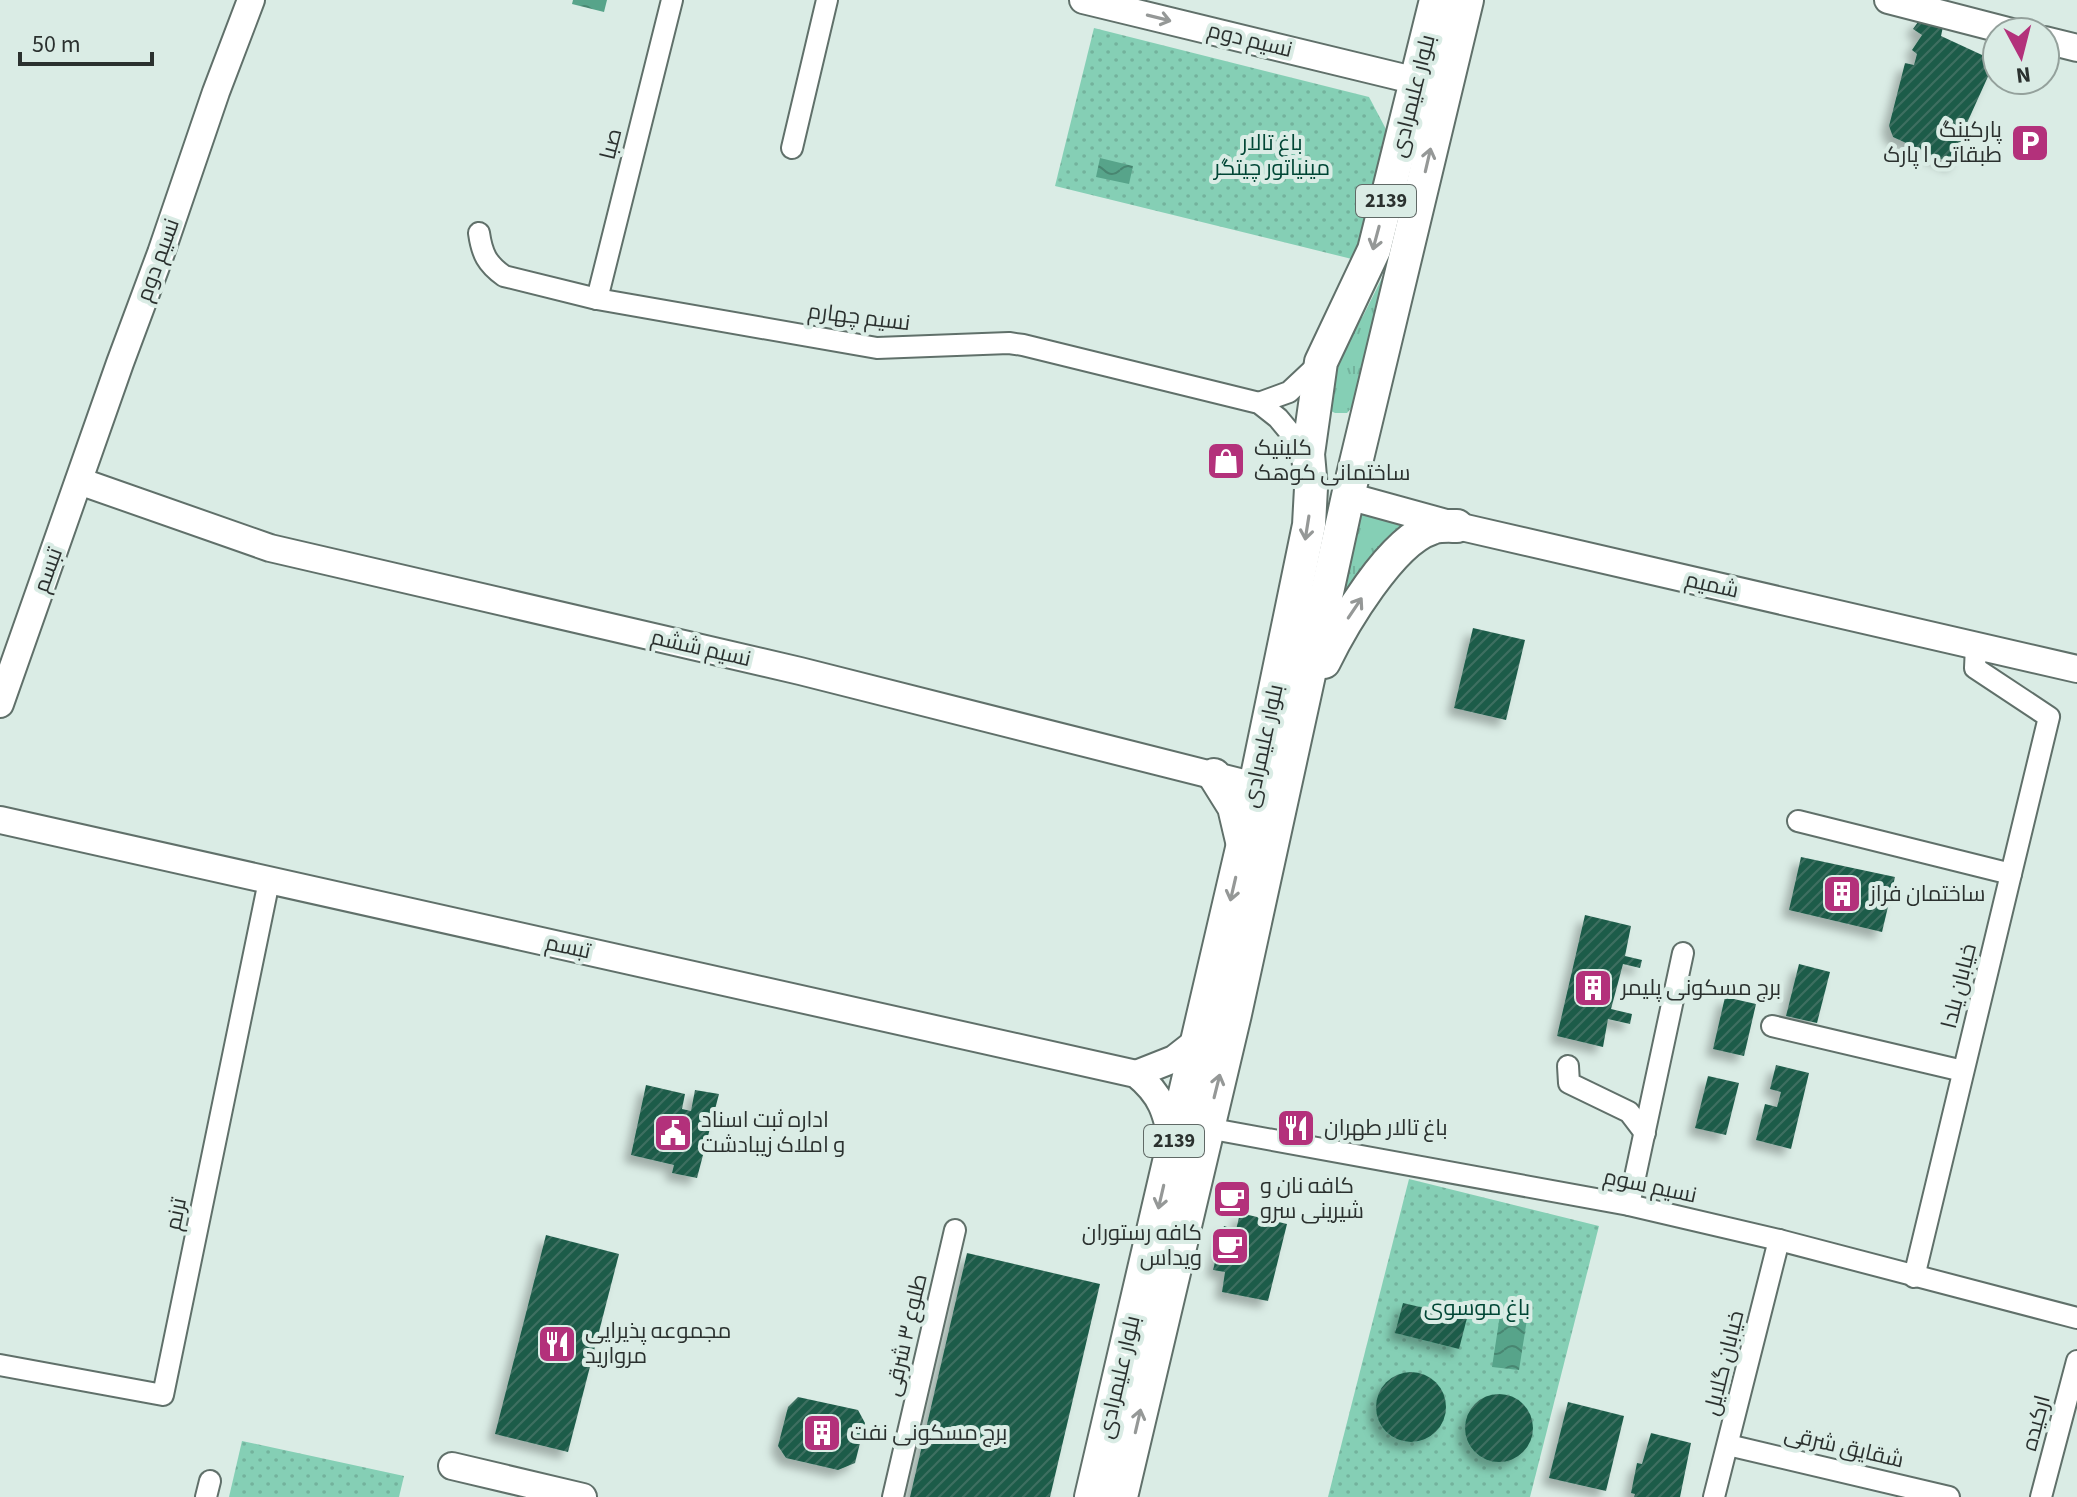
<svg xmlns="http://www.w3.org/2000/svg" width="2077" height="1497" font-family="'Source Sans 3',Cairo,sans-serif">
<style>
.grass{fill:url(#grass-tufts)}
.garden{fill:url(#garden-dots)}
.water{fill:url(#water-waves)}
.building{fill:url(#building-hatch);filter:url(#shadow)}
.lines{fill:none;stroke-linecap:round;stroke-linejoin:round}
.minor-casing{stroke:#60706a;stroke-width:24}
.tertiary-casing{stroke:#60706a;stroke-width:30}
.primary-casing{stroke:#60706a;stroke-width:36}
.minor{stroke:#fff;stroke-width:20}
.tertiary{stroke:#fff;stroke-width:26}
.primary{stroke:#fff;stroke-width:32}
.oneway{stroke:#959897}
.labels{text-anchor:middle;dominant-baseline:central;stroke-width:8;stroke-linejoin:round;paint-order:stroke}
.shield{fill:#daece5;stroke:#606966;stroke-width:2}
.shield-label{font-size:20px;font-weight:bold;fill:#2b312f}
.street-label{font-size:22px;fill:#2b312f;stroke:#daece5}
.poi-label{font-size:22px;fill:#2b312f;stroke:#daece5;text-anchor:start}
.park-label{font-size:22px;fill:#004635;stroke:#daece5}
</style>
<defs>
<pattern id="grass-tufts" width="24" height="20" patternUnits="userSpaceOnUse" patternTransform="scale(2)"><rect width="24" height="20" fill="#85cfb5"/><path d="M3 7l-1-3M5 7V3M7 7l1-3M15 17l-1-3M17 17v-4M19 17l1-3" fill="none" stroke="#73b29c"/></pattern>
<pattern id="garden-dots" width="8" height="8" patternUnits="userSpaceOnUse" patternTransform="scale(2)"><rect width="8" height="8" fill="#85cfb5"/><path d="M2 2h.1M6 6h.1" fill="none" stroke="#73b29c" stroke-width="1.8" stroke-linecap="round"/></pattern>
<pattern id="water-waves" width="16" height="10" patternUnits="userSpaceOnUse" patternTransform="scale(2)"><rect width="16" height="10" fill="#57a48a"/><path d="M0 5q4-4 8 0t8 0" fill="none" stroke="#488671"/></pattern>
<pattern id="building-hatch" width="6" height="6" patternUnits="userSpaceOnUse" patternTransform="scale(2)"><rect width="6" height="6" fill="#1e5b49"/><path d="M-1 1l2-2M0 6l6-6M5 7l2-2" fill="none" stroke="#3e6f61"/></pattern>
<filter id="shadow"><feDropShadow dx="-7" dy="7" stdDeviation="4" flood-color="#0004"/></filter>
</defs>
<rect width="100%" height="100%" fill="#daece5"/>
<g class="grass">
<polygon points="1389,264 1357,402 1347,413 1335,413 1323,407 1318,378 1363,316"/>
<polygon points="1358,512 1412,524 1330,633"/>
</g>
<g class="garden">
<polygon points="1094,28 1369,97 1388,133 1356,260 1055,186"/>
<polygon points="1409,1179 1599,1226 1530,1497 1328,1497"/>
<polygon points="242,1441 404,1476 399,1497 229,1497"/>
</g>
<g class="water">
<polygon points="573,0 607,0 604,12 572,4"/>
<polygon points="1100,158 1133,166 1129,184 1096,177"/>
<polygon points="1500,1315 1527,1319 1519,1370 1492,1367"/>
</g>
<g class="building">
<polygon points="1920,19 1944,22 1941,36 1995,61 1962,134 1968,137 1954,165 1893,137 1889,126 1905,63 1914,65 1917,54 1912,50 1922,35 1913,29"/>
<polygon points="1473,628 1525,640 1506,720 1454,708"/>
<polygon points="1801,857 1895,877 1882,932 1789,910"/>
<polygon points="1585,915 1631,926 1625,956 1642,960 1640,968 1623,964 1611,1009 1632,1014 1630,1024 1608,1019 1603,1047 1557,1036"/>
<polygon points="1799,964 1830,972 1817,1023 1786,1016"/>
<polygon points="1725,997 1756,1004 1744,1056 1713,1049"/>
<polygon points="1776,1065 1809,1073 1791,1149 1756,1140 1765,1104 1777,1107 1781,1092 1770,1089"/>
<polygon points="1708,1076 1739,1083 1726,1135 1695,1128"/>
<polygon points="646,1085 685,1094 682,1109 691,1111 695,1090 719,1094 697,1178 672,1173 674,1165 631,1155"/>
<polygon points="1240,1213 1287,1224 1268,1301 1222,1292 1225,1272 1213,1270 1224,1226 1236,1230"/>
<polygon points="546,1235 619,1254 568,1452 495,1434"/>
<polygon points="967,1253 1100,1284 1050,1497 910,1497"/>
<polygon points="1403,1303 1467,1318 1459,1349 1395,1333"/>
<circle cx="1411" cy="1407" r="35"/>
<circle cx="1499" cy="1428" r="34"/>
<polygon points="798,1397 858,1410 865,1423 855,1463 838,1470 786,1458 778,1446 788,1407"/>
<polygon points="1568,1402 1624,1416 1606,1491 1549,1478"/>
<polygon points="1651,1433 1691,1443 1680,1497 1634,1497 1635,1494 1631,1493 1637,1463 1642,1464"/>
</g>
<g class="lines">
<defs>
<g id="minor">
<polyline points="792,148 827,0"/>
<path d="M479,233C482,254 487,264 504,276L597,299L877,348L1009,343L1023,345L1259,403L1278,418L1308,454"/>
<polyline points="597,299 672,0"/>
<polyline points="1259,403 1289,392 1321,362"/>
<polyline points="1976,646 1975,668 2049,717 2011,874"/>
<polyline points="1798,821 2011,874 1914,1277"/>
<polyline points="1772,1026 1963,1071"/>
<polyline points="1568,1066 1569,1083 1629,1112 1645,1133"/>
<polyline points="1207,1128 1629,1205 1779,1240 2077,1318"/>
<polyline points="1629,1205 1683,953"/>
<polyline points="0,1365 163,1395 269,881"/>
<polyline points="1728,1445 1949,1497"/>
<polyline points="206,1497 210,1481"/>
<polyline points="893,1497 955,1230"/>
<polyline points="1714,1497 1779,1240"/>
<polyline points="2041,1497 2077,1361"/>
</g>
<g id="tertiary">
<polyline points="1083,0 1417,81"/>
<polyline points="1888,0 2012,32"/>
<polyline points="2045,40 2077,48"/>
<polyline points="79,481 270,548 800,671 1271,790"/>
<polyline points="1348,496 1457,526 2077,669"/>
<polyline points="0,704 120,363 161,253 216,92 251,0"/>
<path d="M0,820L1136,1074C1162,1095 1166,1112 1173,1144"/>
<polyline points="1136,1074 1174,1059 1197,1041"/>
<polyline points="452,1466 583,1497"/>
</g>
<g id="primary">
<path d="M1324,662C1342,625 1391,541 1432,528C1440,525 1450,526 1457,526"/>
<polyline points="1214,775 1234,807 1242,841"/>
<polyline points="1091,1497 1243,844 1309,525 1311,488 1308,454 1321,362 1374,250 1436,0"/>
<polyline points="1121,1497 1235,1014 1348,496 1467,0"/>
</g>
</defs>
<use href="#minor" class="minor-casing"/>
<use href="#tertiary" class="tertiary-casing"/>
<use href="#primary" class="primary-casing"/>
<use href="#minor" class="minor"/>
<use href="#tertiary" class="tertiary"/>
<use href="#primary" class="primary"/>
</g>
<defs><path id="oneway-shaft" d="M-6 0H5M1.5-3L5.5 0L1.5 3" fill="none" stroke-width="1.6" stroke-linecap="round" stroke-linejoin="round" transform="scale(2)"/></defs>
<g class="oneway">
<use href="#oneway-shaft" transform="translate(1159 18) rotate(14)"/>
<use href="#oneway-shaft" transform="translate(1428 160) rotate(-77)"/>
<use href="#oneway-shaft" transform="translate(1376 238) rotate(105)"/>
<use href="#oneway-shaft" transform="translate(1307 528) rotate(99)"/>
<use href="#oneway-shaft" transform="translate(1355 608) rotate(-56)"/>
<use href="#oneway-shaft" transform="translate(1233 889) rotate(103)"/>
<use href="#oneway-shaft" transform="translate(1217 1086) rotate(-76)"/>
<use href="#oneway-shaft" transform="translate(1161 1197) rotate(103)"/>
<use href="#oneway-shaft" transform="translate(1138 1421) rotate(-77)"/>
</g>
<defs>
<symbol id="parking-square" viewBox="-11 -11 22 22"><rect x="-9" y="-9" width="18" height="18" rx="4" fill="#b3317b" stroke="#daece5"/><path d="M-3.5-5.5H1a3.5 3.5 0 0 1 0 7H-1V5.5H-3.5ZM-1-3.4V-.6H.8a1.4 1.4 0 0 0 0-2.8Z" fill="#fff"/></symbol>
<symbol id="shop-square" viewBox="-11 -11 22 22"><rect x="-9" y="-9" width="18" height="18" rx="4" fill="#b3317b" stroke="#daece5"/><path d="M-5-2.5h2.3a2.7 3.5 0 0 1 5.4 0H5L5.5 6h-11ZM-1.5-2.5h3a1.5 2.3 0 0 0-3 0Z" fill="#fff"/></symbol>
<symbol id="building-square" viewBox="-11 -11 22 22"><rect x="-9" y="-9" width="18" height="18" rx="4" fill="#b3317b" stroke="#daece5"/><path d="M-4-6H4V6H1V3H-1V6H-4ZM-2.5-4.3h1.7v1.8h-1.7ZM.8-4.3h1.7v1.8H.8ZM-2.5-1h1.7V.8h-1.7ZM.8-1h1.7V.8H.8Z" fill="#fff"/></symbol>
<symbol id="restaurant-square" viewBox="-11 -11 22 22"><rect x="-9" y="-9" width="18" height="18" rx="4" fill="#b3317b" stroke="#daece5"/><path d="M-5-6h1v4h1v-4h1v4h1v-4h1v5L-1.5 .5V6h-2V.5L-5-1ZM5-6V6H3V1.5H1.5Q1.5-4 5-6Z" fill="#fff"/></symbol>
<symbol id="civic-square" viewBox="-11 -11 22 22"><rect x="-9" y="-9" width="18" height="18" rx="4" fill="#b3317b" stroke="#daece5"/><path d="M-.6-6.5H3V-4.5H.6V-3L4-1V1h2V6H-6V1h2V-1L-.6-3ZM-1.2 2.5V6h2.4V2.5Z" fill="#fff"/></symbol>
<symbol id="cafe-square" viewBox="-11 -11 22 22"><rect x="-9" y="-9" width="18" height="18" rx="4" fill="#b3317b" stroke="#daece5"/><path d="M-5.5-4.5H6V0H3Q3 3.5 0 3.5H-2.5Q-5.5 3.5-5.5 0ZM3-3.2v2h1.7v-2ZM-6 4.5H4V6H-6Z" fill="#fff"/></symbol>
</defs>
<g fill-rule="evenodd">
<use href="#parking-square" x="2008" y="121" width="44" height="44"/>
<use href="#shop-square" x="1204" y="439" width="44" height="44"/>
<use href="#building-square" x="1820" y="872" width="44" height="44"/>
<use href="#building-square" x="1571" y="966" width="44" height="44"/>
<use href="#restaurant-square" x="1274" y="1106" width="44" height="44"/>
<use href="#civic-square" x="651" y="1111" width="44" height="44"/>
<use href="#cafe-square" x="1210" y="1177" width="44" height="44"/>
<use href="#cafe-square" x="1208" y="1224" width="44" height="44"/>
<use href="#restaurant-square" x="535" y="1322" width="44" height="44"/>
<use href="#building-square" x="800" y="1411" width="44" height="44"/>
</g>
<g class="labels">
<g class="shield">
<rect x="1356" y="185" width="60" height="32" rx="6"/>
<rect x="1144" y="1125" width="60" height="32" rx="6"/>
</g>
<g class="shield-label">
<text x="1386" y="201">2139</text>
<text x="1174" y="1141">2139</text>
</g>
<g class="street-label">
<text transform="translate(1250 40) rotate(14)">نسیم دوم</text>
<text transform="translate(1413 96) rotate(-76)">بلوار علیمرادی</text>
<text transform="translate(611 144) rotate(-76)">صبا</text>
<text transform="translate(158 260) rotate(-70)">نسیم دوم</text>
<text transform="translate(859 317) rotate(7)">نسیم چهارم</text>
<text transform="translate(48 570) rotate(-70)">تبسم</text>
<text transform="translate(1712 585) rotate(13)">شمیم</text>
<text transform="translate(701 648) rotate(13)">نسیم ششم</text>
<text transform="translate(1263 746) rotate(-78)">بلوار علیمرادی</text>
<text transform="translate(568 947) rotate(12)">تبسم</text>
<text transform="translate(1959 986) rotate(-76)">خیابان یلدا</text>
<text transform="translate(1650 1186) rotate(12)">نسیم سوم</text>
<text transform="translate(176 1214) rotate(-78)">ترنم</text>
<text transform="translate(906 1335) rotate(-77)">طلوع ۳ شرقی</text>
<text transform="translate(1724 1363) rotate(-76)">خیابان گلایل</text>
<text transform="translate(1119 1377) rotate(-77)">بلوار علیمرادی</text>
<text transform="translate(2036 1423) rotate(-75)">ارکیده</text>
<text transform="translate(1844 1447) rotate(13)">شقایق شرقی</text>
</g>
<g class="poi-label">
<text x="2002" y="130" text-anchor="end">پارکینگ<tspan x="2002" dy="25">طبقاتی ا پارک</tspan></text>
<text x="1254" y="448">کلینیک<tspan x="1254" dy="25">ساختمانی کوهک</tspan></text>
<text x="1870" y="894">ساختمان فراز</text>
<text x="1621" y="988">برج مسکونی پلیمر</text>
<text x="701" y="1120">اداره ثبت اسناد<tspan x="701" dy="25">و املاک زیبادشت</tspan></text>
<text x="1324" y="1128">باغ تالار طهران</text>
<text x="1260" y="1186">کافه نان و<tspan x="1260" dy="25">شیرینی سرو</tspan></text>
<text x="1202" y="1233" text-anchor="end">کافه رستوران<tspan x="1202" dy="25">ویداس</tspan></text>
<text x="585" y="1331">مجموعه پذیرایی<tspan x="585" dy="25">مروارید</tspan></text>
<text x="850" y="1433">برج مسکونی نفت</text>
</g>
<g class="park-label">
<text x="1272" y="143">باغ تالار<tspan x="1272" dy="25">مینیاتور چیتگر</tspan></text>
<text x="1477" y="1308">باغ موسوی</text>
</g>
</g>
<g transform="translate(2021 56) rotate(173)"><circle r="38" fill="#daece5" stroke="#94a19c" stroke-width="2"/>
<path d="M0-6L14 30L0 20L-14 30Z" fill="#b3317b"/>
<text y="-12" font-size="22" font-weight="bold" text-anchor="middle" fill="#2b312f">N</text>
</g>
<path d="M20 52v12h132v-12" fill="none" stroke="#2b312f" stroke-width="4"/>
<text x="32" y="52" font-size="24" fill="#2b312f" stroke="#daece5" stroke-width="6" paint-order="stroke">50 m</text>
</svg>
